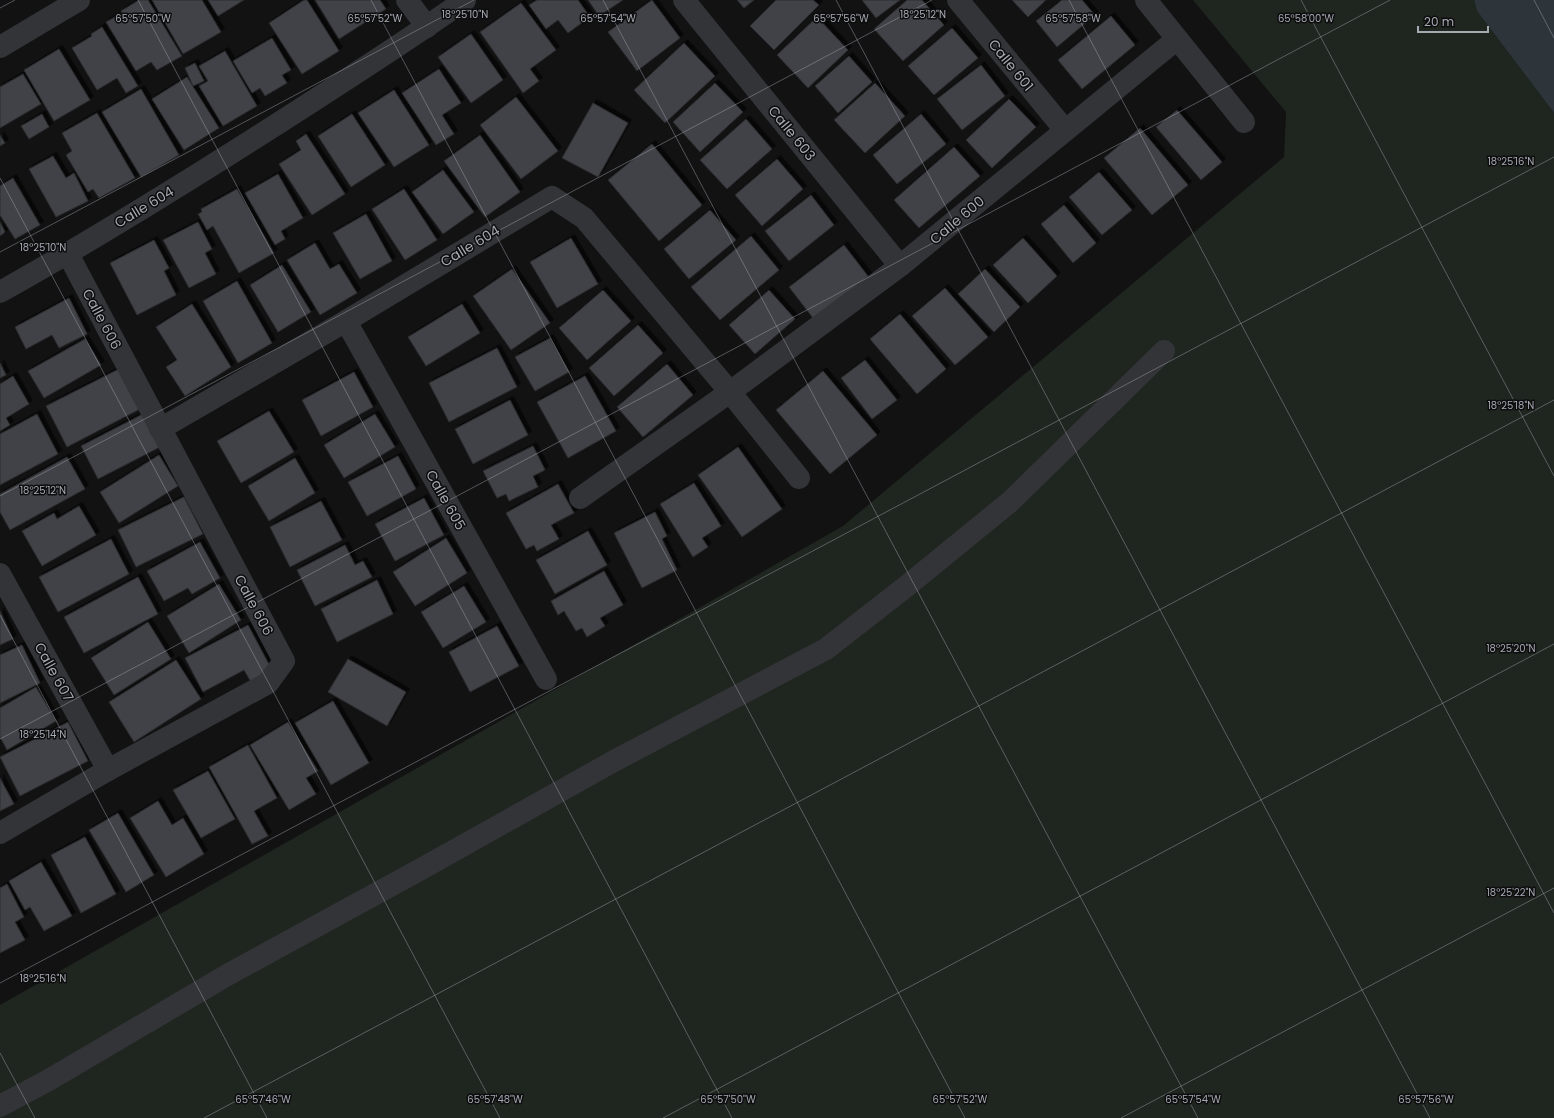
<svg xmlns="http://www.w3.org/2000/svg" width="1554" height="1118" font-family="Poppins,sans-serif">
<style>
.green{fill:#1f251f}
.water{fill:#2d343a}
.building{fill:#414246;stroke:#2c2c2f;filter:url(#shadow)}
.lines{fill:none;stroke-linecap:round;stroke-linejoin:round}
.minor{stroke:#333438;stroke-width:22}
.tertiary{stroke:#333438;stroke-width:22}
.ticks{fill:none;stroke:#a5a9b2;stroke-width:1;stroke-opacity:0.45}
.labels{text-anchor:middle;dominant-baseline:central;stroke-width:3;stroke-linejoin:round;paint-order:stroke}
.street-label{font-size:14px;fill:#a5a9b2;stroke:#0d0d0e}
.ticks-label{font-size:10px;text-anchor:middle;fill:#a5a9b2;stroke:#0d0d0e;stroke-width:3;stroke-linejoin:round;paint-order:stroke}
</style>
<defs>
<filter id="shadow"><feDropShadow dx="3.5" dy="-3.5" stdDeviation="0" flood-color="#0009"/></filter>
</defs>
<rect width="100%" height="100%" fill="#121213"/>
<polygon class="green" points="1193,0 1474,0 1477,11 1554,113 1554,1118 0,1118 0,1005 843,526 1284,157 1286,112"/>
<polygon class="water" points="1474,0 1554,0 1554,113 1477,11"/>
<g class="building">
<polygon points="139,0 148,0 182,56 157,70 151,62 136,71 106,22 122,13 121,11"/>
<polygon points="152,0 202,0 221,32 183,54"/>
<polygon points="208,0 244,0 218,16"/>
<polygon points="304,0 307,0 339,51 302,74 269,23"/>
<polygon points="315,0 380,0 386,9 339,39"/>
<polygon points="537,0 578,0 590,17 568,33 558,20 546,29 529,5"/>
<polygon points="588,0 623,0 599,16"/>
<polygon points="652,0 680,38 637,71 608,32"/>
<polygon points="737,0 754,0 744,8"/>
<polygon points="776,0 813,0 819,5 774,50 750,26"/>
<polygon points="862,0 900,0 876,18"/>
<polygon points="907,0 922,0 944,25 903,61 874,29"/>
<polygon points="1012,0 1046,0 1028,17"/>
<polygon points="1062,0 1082,0 1095,15 1057,47 1036,21"/>
<polygon points="521,3 556,50 530,69 539,81 523,93 480,32"/>
<polygon points="1111,16 1135,45 1082,89 1058,60"/>
<polygon points="817,17 848,50 808,88 777,55"/>
<polygon points="102,27 138,86 126,93 117,78 97,90 72,48 92,36 91,34"/>
<polygon points="952,28 978,58 934,95 908,66"/>
<polygon points="471,34 503,80 471,103 438,57"/>
<polygon points="272,38 291,70 282,75 287,83 265,96 260,88 252,93 233,61"/>
<polygon points="684,43 715,76 665,123 634,90"/>
<polygon points="59,49 90,100 54,121 24,70"/>
<polygon points="225,51 257,106 223,126 199,86 208,81 199,66"/>
<polygon points="849,56 872,82 838,113 815,86"/>
<polygon points="195,63 204,81 193,86 185,68"/>
<polygon points="981,65 1005,96 962,130 937,99"/>
<polygon points="439,69 461,103 442,115 454,134 436,145 402,93"/>
<polygon points="23,74 41,104 0,128 0,87"/>
<polygon points="187,77 219,128 184,150 152,99"/>
<polygon points="715,83 743,112 700,152 673,122"/>
<polygon points="875,83 905,116 865,153 834,120"/>
<polygon points="141,89 179,155 141,177 102,112"/>
<polygon points="394,90 429,145 394,167 358,113"/>
<polygon points="516,97 558,151 521,179 480,125"/>
<polygon points="1009,99 1036,127 992,168 966,140"/>
<polygon points="593,103 628,123 598,177 562,158"/>
<polygon points="1177,110 1222,162 1201,180 1156,127"/>
<polygon points="97,113 135,178 99,198 93,189 88,192 66,155 72,151 62,133"/>
<polygon points="42,114 49,127 29,139 21,126"/>
<polygon points="352,114 385,165 351,187 318,136"/>
<polygon points="921,114 946,144 897,184 873,155"/>
<polygon points="746,119 772,149 727,189 700,160"/>
<polygon points="1140,128 1188,185 1152,215 1104,158"/>
<polygon points="306,134 345,194 312,215 279,164 301,150 296,141"/>
<polygon points="0,135 5,143 0,146"/>
<polygon points="480,135 520,192 485,217 444,161"/>
<polygon points="652,144 702,205 659,241 608,180"/>
<polygon points="954,147 980,176 919,228 894,200"/>
<polygon points="53,156 66,178 74,173 88,201 56,217 29,169"/>
<polygon points="777,159 803,189 762,226 735,195"/>
<polygon points="443,170 474,212 443,234 412,192"/>
<polygon points="1099,172 1132,210 1102,235 1069,197"/>
<polygon points="278,174 303,218 281,231 285,239 275,245 245,193"/>
<polygon points="13,178 40,225 15,239 0,215 0,186"/>
<polygon points="237,189 274,253 239,273 213,226 207,230 198,214 202,212 201,209"/>
<polygon points="404,189 437,240 405,260 372,209"/>
<polygon points="811,195 834,225 789,261 765,231"/>
<polygon points="1064,205 1096,243 1073,263 1041,224"/>
<polygon points="710,210 736,240 689,279 664,249"/>
<polygon points="366,214 392,261 360,279 333,233"/>
<polygon points="0,222 5,232 0,236"/>
<polygon points="198,222 212,249 205,253 216,274 189,288 163,240"/>
<polygon points="751,236 779,270 720,320 691,287"/>
<polygon points="571,238 598,284 557,308 530,262"/>
<polygon points="1023,238 1057,276 1028,303 993,265"/>
<polygon points="154,240 169,268 164,271 176,295 137,315 110,263"/>
<polygon points="315,243 330,269 339,264 357,293 320,315 287,260"/>
<polygon points="844,245 871,280 816,322 789,287"/>
<polygon points="282,265 311,312 278,332 250,285"/>
<polygon points="512,269 550,323 511,350 473,296"/>
<polygon points="985,269 1020,307 994,332 958,294"/>
<polygon points="237,281 272,343 238,363 203,301"/>
<polygon points="945,288 988,337 955,365 912,316"/>
<polygon points="603,290 631,321 587,360 559,328"/>
<polygon points="769,290 795,319 755,354 729,325"/>
<polygon points="69,298 87,334 59,348 52,335 26,349 15,327"/>
<polygon points="192,304 231,367 185,396 166,367 177,360 156,327"/>
<polygon points="462,304 480,333 426,366 408,337"/>
<polygon points="900,314 946,369 917,394 870,339"/>
<polygon points="638,325 663,353 614,396 589,368"/>
<polygon points="550,338 569,372 535,391 515,357"/>
<polygon points="85,339 101,365 44,398 28,371"/>
<polygon points="497,348 517,387 449,422 429,383"/>
<polygon points="865,360 897,400 872,419 841,378"/>
<polygon points="0,363 6,375 0,378"/>
<polygon points="667,364 693,395 643,437 617,407"/>
<polygon points="119,369 140,409 67,447 46,406"/>
<polygon points="823,371 877,435 830,474 776,410"/>
<polygon points="354,372 373,407 321,436 302,400"/>
<polygon points="13,376 29,404 6,418 10,425 0,431 0,384"/>
<polygon points="585,376 616,431 568,458 537,402"/>
<polygon points="510,400 528,435 473,464 455,429"/>
<polygon points="269,411 294,452 241,483 217,441"/>
<polygon points="37,414 58,454 0,485 0,434"/>
<polygon points="143,414 160,447 98,479 81,446"/>
<polygon points="375,414 395,447 344,478 324,445"/>
<polygon points="533,446 545,470 533,476 538,487 509,501 506,494 497,498 483,471"/>
<polygon points="738,447 782,509 742,537 698,475"/>
<polygon points="159,455 178,486 119,523 100,492"/>
<polygon points="398,456 416,489 367,516 348,482"/>
<polygon points="67,457 85,489 10,530 0,512 0,494"/>
<polygon points="295,458 315,493 269,521 248,486"/>
<polygon points="694,483 721,526 702,538 708,547 693,557 660,504"/>
<polygon points="558,484 574,513 551,525 559,539 537,551 534,545 526,549 506,513"/>
<polygon points="184,497 203,534 136,567 118,530"/>
<polygon points="424,498 444,535 395,561 375,524"/>
<polygon points="321,501 342,540 290,567 270,527"/>
<polygon points="79,506 96,535 42,566 22,531 54,513 57,519"/>
<polygon points="655,512 667,536 662,539 677,570 642,588 614,533"/>
<polygon points="588,531 607,565 555,594 536,560"/>
<polygon points="446,538 467,573 415,606 393,572"/>
<polygon points="111,539 129,574 58,612 39,577"/>
<polygon points="200,542 220,578 192,594 188,588 164,601 147,571"/>
<polygon points="345,545 355,565 363,561 372,577 315,606 297,570"/>
<polygon points="604,571 623,605 600,618 605,626 587,637 582,628 576,631 564,611 558,615 551,601"/>
<polygon points="138,577 158,614 84,653 64,617"/>
<polygon points="377,580 393,614 337,642 321,609"/>
<polygon points="219,584 241,620 189,653 167,616"/>
<polygon points="464,586 486,622 443,648 421,612"/>
<polygon points="0,611 13,639 0,645"/>
<polygon points="148,622 171,659 114,695 91,658"/>
<polygon points="248,625 272,670 251,682 244,670 203,692 185,658"/>
<polygon points="497,626 519,666 470,692 449,652"/>
<polygon points="22,645 40,683 0,703 0,655"/>
<polygon points="348,659 406,692 387,726 328,692"/>
<polygon points="176,660 201,699 134,742 109,702"/>
<polygon points="36,687 56,721 7,750 0,737 0,708"/>
<polygon points="333,701 369,763 331,785 295,723"/>
<polygon points="68,722 88,761 20,796 0,757"/>
<polygon points="288,722 318,771 306,778 316,794 289,810 250,745"/>
<polygon points="248,745 277,798 254,811 268,836 252,844 209,767"/>
<polygon points="208,771 235,819 201,838 173,790"/>
<polygon points="0,778 14,804 0,811"/>
<polygon points="158,801 172,825 183,818 204,854 166,877 130,818"/>
<polygon points="118,813 154,875 126,892 89,830"/>
<polygon points="85,837 116,894 81,913 51,855"/>
<polygon points="41,862 72,916 44,931 30,907 25,910 9,881"/>
<polygon points="7,884 24,917 15,922 25,940 0,953 0,888"/>
</g>
<g class="lines">
<g class="minor">
<polyline points="407,0 427,27"/>
<polyline points="684,0 900,266"/>
<polyline points="958,0 1065,130"/>
<polyline points="0,47 79,0"/>
<path d="M0,292C102,235 201,173 299,110C355,74 411,38 465,0"/>
<polyline points="346,321 546,679"/>
<polyline points="160,429 346,321 552,197 584,218 730,392 799,478"/>
<polyline points="580,498 730,392 900,266 1177,39"/>
<polyline points="0,574 108,770"/>
<polyline points="0,833 108,770 268,683 284,661 68,254"/>
<polyline points="0,1106 47,1081 229,974 423,868 614,761 826,649 908,585 1011,501 1164,351"/>
</g>
<polyline class="tertiary" points="1146,0 1244,122"/>
</g>
<path class="ticks" d="M138,0L732,1118M371,0L965,1118M603,0L1198,1118M836,0L1430,1118M1069,0L1554,913M1301,0L1554,476M1534,0L1554,38M0,8L15,0M0,178L500,1118M0,252L474,0M0,496L932,0M0,615L267,1118M0,739L1390,0M0,983L1554,157M0,1053L35,1118M204,1118L1554,400M663,1118L1554,644M1121,1118L1554,888"/>
<g class="labels">
<g class="street-label">
<text transform="translate(1011 65) rotate(51)">Calle 601</text>
<text transform="translate(792 133) rotate(51)">Calle 603</text>
<text transform="translate(144 207) rotate(-31)">Calle 604</text>
<text transform="translate(957 220) rotate(-40)">Calle 600</text>
<text transform="translate(470 246) rotate(-31)">Calle 604</text>
<text transform="translate(102 319) rotate(62)">Calle 606</text>
<text transform="translate(446 500) rotate(61)">Calle 605</text>
<text transform="translate(254 605) rotate(62)">Calle 606</text>
<text transform="translate(54 672) rotate(61)">Calle 607</text>
</g>
</g>
<g class="ticks-label">
<text x="923" y="18">18°25'12"N</text>
<text x="465" y="18">18°25'10"N</text>
<text x="143" y="22">65°57'50"W</text>
<text x="375" y="22">65°57'52"W</text>
<text x="608" y="22">65°57'54"W</text>
<text x="841" y="22">65°57'56"W</text>
<text x="1073" y="22">65°57'58"W</text>
<text x="1306" y="22">65°58'00"W</text>
<text x="1511" y="165">18°25'16"N</text>
<text x="43" y="251">18°25'10"N</text>
<text x="1511" y="409">18°25'18"N</text>
<text x="43" y="494">18°25'12"N</text>
<text x="1511" y="652">18°25'20"N</text>
<text x="43" y="738">18°25'14"N</text>
<text x="1511" y="896">18°25'22"N</text>
<text x="43" y="982">18°25'16"N</text>
<text x="263" y="1103">65°57'46"W</text>
<text x="495" y="1103">65°57'48"W</text>
<text x="728" y="1103">65°57'50"W</text>
<text x="960" y="1103">65°57'52"W</text>
<text x="1193" y="1103">65°57'54"W</text>
<text x="1426" y="1103">65°57'56"W</text>
</g>
<path d="M1418 26v6h70v-6" fill="none" stroke="#a5a9b2" stroke-width="2"/>
<text x="1424" y="26" font-size="12" fill="#a5a9b2" stroke="#0d0d0e" stroke-width="3" paint-order="stroke">20 m</text>
</svg>
